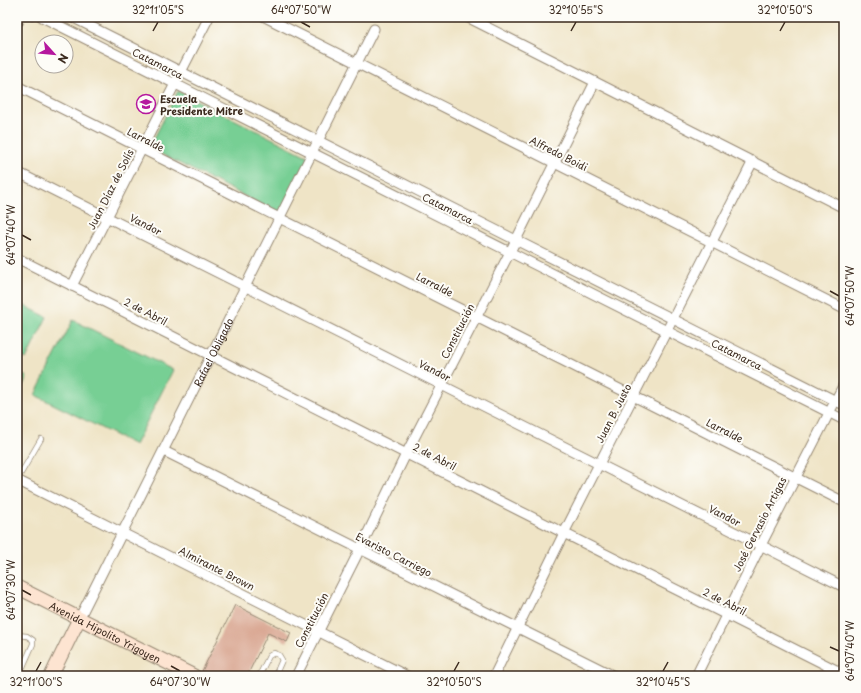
<svg xmlns="http://www.w3.org/2000/svg" width="861" height="693" font-family="'Playpen Sans',sans-serif">
<style>
.green{fill:#77cf94;stroke:#597c59}
.building{fill:#daa994}
.lines{fill:none;stroke-linecap:round;stroke-linejoin:round}
.lane-casing{stroke:#958772;stroke-width:6}
.street-casing{stroke:#958772;stroke-width:11}
.secondary-casing{stroke:#958772;stroke-width:15}
.path{stroke:#958772;stroke-width:1.5;stroke-dasharray:3 3;stroke-linecap:butt}
.lane{stroke:#fff;stroke-width:4.5}
.street{stroke:#fff;stroke-width:9}
.secondary{stroke:#fde4d1;stroke-width:13}
.ticks{fill:none;stroke:#3b2a1e;stroke-width:1.5}
.labels{text-anchor:middle;dominant-baseline:central;stroke-width:4;stroke-linejoin:round;paint-order:stroke}
.street-label{font-size:10px;fill:#3b2a1e;stroke:#fdfcf7}
.poi-label{font-size:10px;font-weight:bold;fill:#3b2a1e;stroke:#fdfcf7;text-anchor:start}
.neatline{fill:none;stroke:#3b2a1e;stroke-width:1.5}
.ticks-label{font-size:10px;text-anchor:middle;fill:#3b2a1e}
</style>
<rect width="100%" height="100%" fill="#fdfcf7"/>
<filter id="ink" filterUnits="userSpaceOnUse"><feTurbulence type="fractalNoise" baseFrequency=".025" numOctaves="2"/><feDisplacementMap in="SourceGraphic" scale="8" xChannelSelector="R" yChannelSelector="G"/><feConvolveMatrix kernelMatrix="1 2 1 2 8 2 1 2 1" color-interpolation-filters="sRGB"/></filter>
<filter id="wash" filterUnits="userSpaceOnUse"><feTurbulence type="fractalNoise" baseFrequency=".012" numOctaves="4" result="noise"/><feDisplacementMap in="SourceGraphic" scale="16" xChannelSelector="R" yChannelSelector="G"/><feGaussianBlur stdDeviation="0.9" result="paint"/><feColorMatrix in="noise" values="0 0 0 0 0 0 0 0 0 0 0 0 0 0 0 0 0 1.4 0 .05"/><feComposite in="paint" operator="in"/></filter>
<g filter="url(#wash)">
<rect width="100%" height="100%" fill="#efe4c6"/>
<g class="green">
<polygon points="178,91 309,157 280,214 149,148"/>
<polygon points="17,302 47,317 26,359 17,354"/>
<polygon points="73,320 173,370 135,445 35,395"/>
<polygon points="17,372 27,377 17,397"/>
</g>
<g id="blocks">
<polygon class="building" points="235,605 291,633 287,642 268,633 247,676 212,676 202,671"/>
</g>
</g>
<g filter="url(#ink)">
<use href="#blocks" fill-opacity="0" stroke="#958772" stroke-width="1"/>
<g class="lines">
<defs>
<g id="lane">
<polyline points="17,480 41,439"/>
<polyline points="17,635 27,636 33,640 33,644 21,671 22,676"/>
<polyline points="17,663 23,666"/>
<polyline points="259,676 269,656 274,653 279,655 282,660 275,676"/>
</g>
<g id="street">
<polyline points="42,17 844,420"/>
<polyline points="72,17 844,405"/>
<polyline points="265,17 844,309"/>
<polyline points="467,17 844,208"/>
<polyline points="17,86 844,502"/>
<polyline points="17,172 844,587"/>
<polyline points="17,258 844,674"/>
<polyline points="72,286 209,17"/>
<polyline points="164,451 614,676"/>
<polyline points="17,480 407,676"/>
<path id="s1" d="M77,623L374,29"/>
<polyline points="296,676 360,549 406,454 510,252 595,82"/>
<polyline points="494,676 564,533 753,161"/>
<polyline points="696,676 761,545 844,384"/>
</g>
<g id="secondary">
<path id="s2" d="M17,587L194,676"/>
<polyline points="51,676 77,623"/>
</g>
</defs>
<use href="#lane" class="lane-casing"/>
<use href="#street" class="street-casing"/>
<use href="#secondary" class="secondary-casing"/>
<polyline class="path" points="17,36 24,21 28,18 33,20"/>
<use href="#lane" class="lane"/>
<use href="#street" class="street"/>
<use href="#secondary" class="secondary"/>
</g>
</g>
<path class="ticks" d="M301,22L310,27M153,31L158,22M571,31L576,22M780,31L785,22M22,235L31,240M830,291L839,296M22,590L31,595M830,647L839,651M171,666L180,671M36,671L41,662M454,671L459,662M663,671L668,662"/>
<defs>
<symbol id="school-ring" viewBox="-11 -11 22 22"><circle r="9.5" fill="#fdfcf7" stroke="#b5179e" stroke-width="1.5"/><path d="M0-5L7-2L0 1L-7-2ZM-4 1L0 2.5L4 1V4Q0 6-4 4Z" fill="#b5179e"/></symbol>
</defs>
<g fill-rule="evenodd">
<use href="#school-ring" x="135" y="93" width="22" height="22"/>
</g>
<g class="labels">
<g class="street-label">
<text transform="translate(158 63) rotate(27)">Catamarca</text>
<text transform="translate(146 139) rotate(27)">Larralde</text>
<text transform="translate(559 153) rotate(27)">Alfredo Boidi</text>
<text transform="translate(110 189) rotate(-63)">Juan Díaz de Solís</text>
<text transform="translate(448 208) rotate(27)">Catamarca</text>
<text transform="translate(146 224) rotate(27)">Vandor</text>
<text transform="translate(435 284) rotate(27)">Larralde</text>
<text transform="translate(146 311) rotate(27)">2 de Abril</text>
<text transform="translate(457 331) rotate(-63)">Constitución</text>
<text stroke="none"><textPath href="#s1" startOffset="303">Rafael Obligado</textPath></text>
<text transform="translate(737 354) rotate(27)">Catamarca</text>
<text transform="translate(435 370) rotate(27)">Vandor</text>
<text transform="translate(613 413) rotate(-63)">Juan B. Justo</text>
<text transform="translate(725 430) rotate(27)">Larralde</text>
<text transform="translate(435 456) rotate(27)">2 de Abril</text>
<text transform="translate(725 515) rotate(27)">Vandor</text>
<text transform="translate(759 524) rotate(-63)">José Gervasio Artigas</text>
<text transform="translate(394 554) rotate(27)">Evaristo Carriego</text>
<text transform="translate(217 568) rotate(27)">Almirante Brown</text>
<text transform="translate(725 601) rotate(27)">2 de Abril</text>
<text transform="translate(311 620) rotate(-63)">Constitución</text>
<text stroke="none"><textPath href="#s2" startOffset="99">Avenida Hipolito Yrigoyen</textPath></text>
</g>
<g class="poi-label">
<text x="160" y="98">Escuela<tspan x="160" dy="12">Presidente Mitre</tspan></text>
</g>
</g>
<rect width="861" height="693" fill="none" stroke="#fdfcf7" stroke-width="44"/>
<g transform="translate(54 54) rotate(117)"><circle r="19" fill="#fdfcf7" stroke="#afa8a0"/>
<path d="M0-3L7 15L0 10L-7 15Z" fill="#b5179e"/>
<text y="-6" font-size="11" font-weight="bold" text-anchor="middle" fill="#3b2a1e">N</text>
</g>
<rect x="22" y="22" width="817" height="649" class="neatline"/>
<g class="ticks-label">
<text x="158" y="14">32°11'05"S</text>
<text x="301" y="14">64°07'50"W</text>
<text x="576" y="14">32°10'55"S</text>
<text x="785" y="14">32°10'50"S</text>
<text transform="translate(11 235) rotate(-90)" y="4">64°07'40"W</text>
<text transform="translate(850 296) rotate(-90)" y="4">64°07'50"W</text>
<text transform="translate(11 590) rotate(-90)" y="4">64°07'30"W</text>
<text transform="translate(850 651) rotate(-90)" y="4">64°07'40"W</text>
<text x="36" y="686">32°11'00"S</text>
<text x="180" y="686">64°07'30"W</text>
<text x="454" y="686">32°10'50"S</text>
<text x="663" y="686">32°10'45"S</text>
</g>
</svg>
